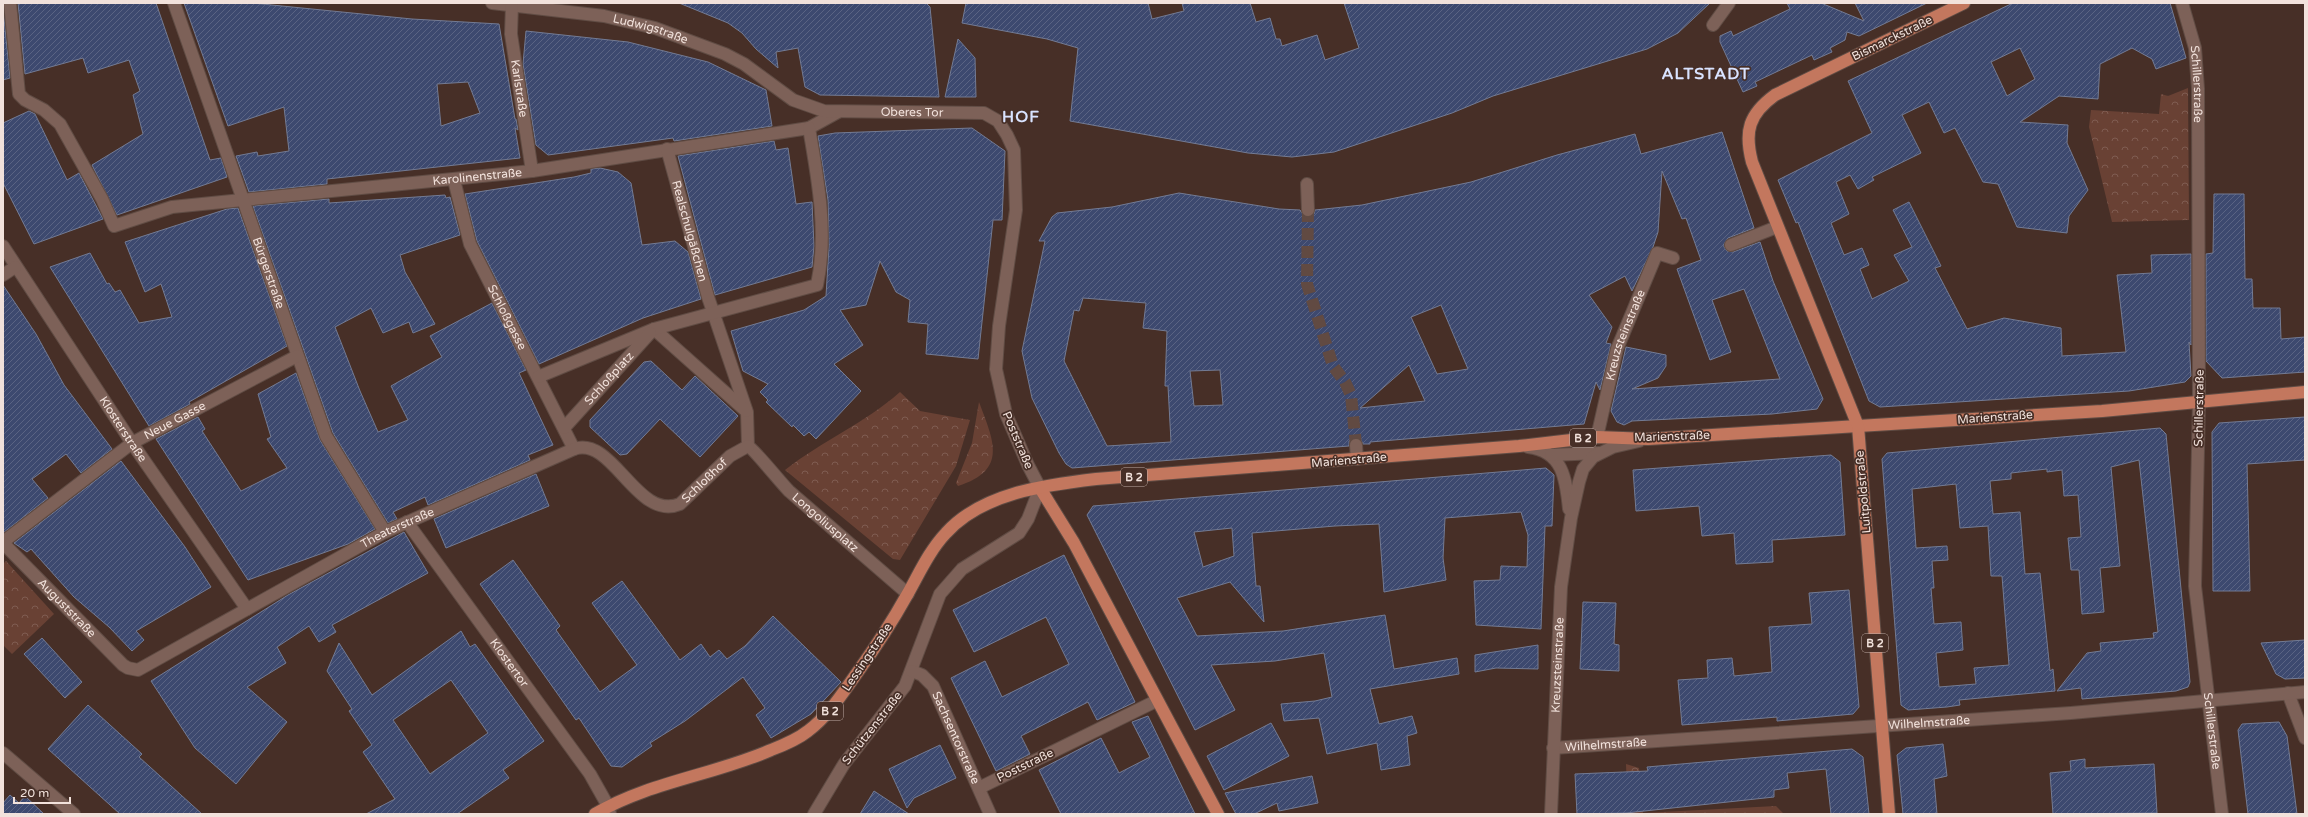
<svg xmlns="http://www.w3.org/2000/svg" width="2308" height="817" font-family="'Varela Round',sans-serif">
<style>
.park{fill:url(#park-crowns)}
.building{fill:url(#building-hatch);stroke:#737b94;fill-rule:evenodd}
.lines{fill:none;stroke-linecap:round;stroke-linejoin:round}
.minor-tunnel{stroke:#614a42;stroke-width:12;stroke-dasharray:12 6;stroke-linecap:butt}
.minor-casing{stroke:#604c44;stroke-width:14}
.major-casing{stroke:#604c44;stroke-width:14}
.minor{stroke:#7d6158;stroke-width:12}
.major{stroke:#c3775e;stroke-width:12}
.labels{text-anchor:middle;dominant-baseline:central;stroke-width:3.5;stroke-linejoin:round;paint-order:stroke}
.shield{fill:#472f27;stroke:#bfaca6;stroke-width:1}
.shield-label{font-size:11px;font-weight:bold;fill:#f2e2dc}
.street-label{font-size:12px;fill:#f2e2dc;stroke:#472f27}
.district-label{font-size:16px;font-weight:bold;letter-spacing:1px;fill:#d9e3ff;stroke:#472f27}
</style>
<defs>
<pattern id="park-crowns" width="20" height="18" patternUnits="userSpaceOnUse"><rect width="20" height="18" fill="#694134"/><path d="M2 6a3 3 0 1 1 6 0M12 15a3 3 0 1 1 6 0" fill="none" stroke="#7f5c51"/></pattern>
<pattern id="building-hatch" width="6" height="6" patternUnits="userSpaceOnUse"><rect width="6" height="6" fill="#3d496f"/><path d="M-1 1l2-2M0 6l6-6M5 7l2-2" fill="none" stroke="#5a6383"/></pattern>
</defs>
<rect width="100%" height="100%" fill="#472f27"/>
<g class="park">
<polygon points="2188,88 2189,220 2112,222 2089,127 2091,110 2159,114 2161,94 2168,96"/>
<path d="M900,392L920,411L970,420L956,466L900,560L893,559L785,470C822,441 865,423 900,392Z"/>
<path d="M979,402C993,440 1009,470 958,486L956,483L972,443Z"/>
<polygon points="6,561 54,614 12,654 3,645 3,564"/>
<polygon points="1626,764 1639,768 1643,813 1776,806 1784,814 1628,814"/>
</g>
<g class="building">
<polygon points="18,3 156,3 210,160 221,158 227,177 117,215 92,165 143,134 133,95 140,91 129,60 88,73 83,58 25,74"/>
<path d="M184,3H252L412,19L499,24L515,119H516L518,130L515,128L520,158L327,179V184L249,192L236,156L257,152L258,156L289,151L284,107L228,126ZM468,82L480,113L441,126L437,84Z"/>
<polygon points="679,3 926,3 930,7 939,97 820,95 805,87 798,48 776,52 778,68 756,49 742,33 728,23"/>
<polygon points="966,3 1148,3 1152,19 1184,11 1182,3 1250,3 1256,22 1270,18 1276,39 1280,39 1282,46 1317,35 1325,60 1359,48 1344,3 1710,3 1678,33 1647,49 1493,96 1452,113 1334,152 1292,157 1248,153 1070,121 1078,48 1047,39 962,23"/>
<polygon points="1787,3 1821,3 1864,21 1855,3 1927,3 1859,36 1847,32 1845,40 1830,48 1832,52 1814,60 1812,55 1755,82 1757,86 1743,92 1720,42 1720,36 1731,31 1733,36 1790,9"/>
<path d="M2013,3H2170L2186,58L2156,69L2152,59L2132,48L2100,64L2098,99L2059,96L2020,122L2068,125L2067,143L2088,190L2069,216L2067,233L2017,227L1998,184L1983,182L1955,128L1944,133L1929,102L1902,115L1921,153L1872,177L1874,180L1858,189L1850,175L1836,182L1849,214L1831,223L1844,255L1862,248L1869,265L1860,269L1872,299L1909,281L1894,255L1912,247L1893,210L1909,202L1941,266L1935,268L1967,329L2004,318L2061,328L2062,356L2126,352L2117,275L2152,273L2151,255L2191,254V345L2189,342L2191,376L2185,382L2129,391L1880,407L1869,401L1798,222L1796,223L1778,180L1872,133L1848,81ZM2020,48L2035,79L2007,96L1991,62Z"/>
<polygon points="3,8 10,78 3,80"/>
<polygon points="526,31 628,42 708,62 766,90 772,126 674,141 673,138 548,155 536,145 523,64"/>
<polygon points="958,39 975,58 976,97 945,97"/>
<polygon points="29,111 35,114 67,180 79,173 103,219 34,244 3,183 3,123"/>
<polygon points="972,128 1005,151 1002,220 993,220 978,359 926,354 928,324 908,322 910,300 896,292 880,261 866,305 840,310 863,345 834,364 861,391 816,439 809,432 804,436 793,425 792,427 766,402 768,400 760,392 768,384 743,371 731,331 804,310 826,296 829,246 828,200 818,136 835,133"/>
<path d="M1722,132L1754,228L1728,238L1724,244V247L1727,251L1733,252L1760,242L1773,281L1823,399L1817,409L1772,414L1632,421L1624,425L1617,422L1611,411L1626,347L1666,355V366L1658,378L1632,389L1780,379L1744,289L1712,300L1731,352L1710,360L1677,269L1701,260L1686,218L1682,219L1662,171L1658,232L1653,247L1632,291L1625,276L1589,295L1612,327L1606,343L1611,344L1600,390L1596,382L1584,424L1370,442V444H1363L1360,438H1355L1349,441V446L1072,468L1066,464L1059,453L1032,398L1022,351L1045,241H1039L1052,217L1057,213L1112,207L1179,193L1279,209L1300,210L1304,216L1309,217L1314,214L1315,210L1362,205L1471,182L1557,155L1635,134L1641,154ZM1083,298L1146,303L1143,328L1167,331L1165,386H1168L1171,442L1107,446L1064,361L1074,310L1079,311ZM1441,305L1454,336L1468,369L1437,374L1411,317ZM1409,365L1425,401L1360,408ZM1220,370L1223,405L1194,406L1190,371Z"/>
<polygon points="774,141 776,150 788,148 796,204 812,202 814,246 812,267 715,295 678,156"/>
<polygon points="600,168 618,172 631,183 642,245 675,241 688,252 701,299 643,318 539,364 477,241 465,194 574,177 591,173 591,169"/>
<polygon points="2214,194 2244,194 2245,279 2252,279 2253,308 2280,308 2281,339 2305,337 2305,372 2222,378 2206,361 2206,254 2213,253"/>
<polygon points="445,195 446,198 450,197 460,235 400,255 405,272 435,324 413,333 409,322 383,333 371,308 335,327 360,391 378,432 408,420 391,386 442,357 430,336 492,303 526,370 519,373 553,445 528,455 530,460 428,505 425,497 393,512 397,519 388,523 333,433 253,206 329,199 329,203"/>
<polygon points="238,208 287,346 189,402 190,404 149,426 50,267 90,253 107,284 109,283 115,292 120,290 139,323 172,317 161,284 145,292 125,242 227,209"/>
<polygon points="3,285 36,334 64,385 112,449 81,473 66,454 32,479 48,498 3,533"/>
<polygon points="651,361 682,390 695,376 738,416 700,457 660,419 627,454 620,455 590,427 590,420 644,362"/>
<polygon points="296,373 320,440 375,529 348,544 248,580 156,439 198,417 205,429 202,431 241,491 287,468 267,439 271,437 258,394"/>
<polygon points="2305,417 2305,460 2247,464 2250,591 2213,591 2212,432 2219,423"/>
<path d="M2160,428L2166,434L2190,682L2188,687L2176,691L2082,699L2081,688L2057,691L2087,653L2101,651L2100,643L2154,638L2153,633L2158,632L2139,460L2111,467L2120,566L2100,568L2104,612L2082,614L2079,570H2071L2068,538L2081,537L2078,495L2064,496L2062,470L2047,472V469L2011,473V479L1990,481L1993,514L2020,512L2025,574L2040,573L2050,671L2053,669L2055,691L1959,700L1960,705L1947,707L1908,710L1901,705L1882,459L1887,453ZM1956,484L1960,528L1988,526L1991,576H2002L2009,665L1974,668L1976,684L1939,687L1936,653L1963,650L1961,622L1934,624L1931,588H1934L1932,561L1948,560L1947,546L1916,548L1912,489Z"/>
<polygon points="1831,455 1840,462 1845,535 1772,540 1773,562 1736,564 1734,533 1702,536 1699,506 1636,511 1633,470"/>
<polygon points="121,461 185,547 211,587 136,631 144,640 132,651 109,627 74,597 31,549 27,552 14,543"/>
<path d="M1546,468L1554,475L1552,526H1545L1541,629L1476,625L1474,581L1500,580L1501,566L1527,567L1528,535L1521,512L1445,518L1443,558L1446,580L1384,592L1379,524L1335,526L1252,533L1256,586H1260L1264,622L1230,582L1177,598L1197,636L1283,631L1385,615L1394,669L1457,658L1459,674L1370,689L1379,724L1412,716L1417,733L1407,736L1410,765L1381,770L1377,743L1327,754L1319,718L1284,721L1281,704L1315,701L1332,697L1324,653L1275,661L1211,665L1235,710L1195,730L1087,515L1093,506ZM1232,528L1234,556L1203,567L1194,532Z"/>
<polygon points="536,474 549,506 446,548 434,519"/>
<polygon points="404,532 428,573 332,625 336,632 319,642 309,626 277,647 286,663 247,687 287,722 236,784 195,748 151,681 288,595"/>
<polygon points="1064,555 1135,702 1097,720 1088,702 1021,736 1030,754 996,771 951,678 985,661 1002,697 1069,664 1046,617 974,652 953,610"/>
<polygon points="513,560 560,626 556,630 600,692 637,665 592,603 622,581 680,660 701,644 710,657 719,650 727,659 745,646 773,616 841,682 811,714 771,738 756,715 765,708 743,677 685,721 650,743 652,746 622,767 611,766 579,718 576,720 480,584"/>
<polygon points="1849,590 1859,707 1853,714 1777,721 1777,717 1682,725 1678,680 1708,678 1707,660 1732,658 1734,676 1772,672 1769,627 1812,624 1809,593"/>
<polygon points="1583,602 1616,603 1614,644 1619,645 1619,671 1580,669"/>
<path d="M461,631L470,647L475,644L544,741L503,770L509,778L457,814H366L395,799L363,752L372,745L349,711L352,709L327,671L339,643L372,695ZM451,680L488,733L430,774L393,720Z"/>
<polygon points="42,638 82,682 65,698 24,654"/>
<polygon points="2305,640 2305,678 2285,679 2276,674 2261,643"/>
<polygon points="1538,645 1538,669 1496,668 1475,672 1475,655"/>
<polygon points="88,705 142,754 139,757 202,814 120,814 48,749"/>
<polygon points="1148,716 1195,814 1061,814 1039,770 1101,738 1119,773 1150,757 1132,722"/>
<polygon points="2279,722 2287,736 2297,814 2248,814 2238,730 2242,724"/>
<polygon points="1271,723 1289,756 1224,790 1207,756"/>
<polygon points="1943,744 1947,776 1934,779 1937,814 1903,814 1897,755 1906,748"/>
<polygon points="940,745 956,778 914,798 907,808 889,769"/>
<polygon points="1852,749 1863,757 1869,814 1831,814 1826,769 1787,773 1789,788 1774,790 1774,797 1626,813 1577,814 1575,774 1648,771 1647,767"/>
<polygon points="2085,759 2085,768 2154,764 2157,813 2053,814 2050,773 2071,771 2070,761"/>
<polygon points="1312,776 1318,803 1279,811 1277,803 1254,814 1236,814 1225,793"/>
<polygon points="874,791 909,814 860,814"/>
<polygon points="10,795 19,803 25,796 44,814 3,814 3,803"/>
</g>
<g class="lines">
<polyline class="minor-tunnel" points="1308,210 1307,284 1333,366 1345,382 1351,395 1356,445"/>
<defs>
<g id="minor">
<path id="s1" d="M10,3L19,94L25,100L44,110L60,124L102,199L114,226L172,207L532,171L809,128L838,112"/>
<path id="s2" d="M174,3L326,436L385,532"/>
<path id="s3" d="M492,3L604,16L655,28L725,54L744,64L793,100L824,111L984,113L998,121L1007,135L1014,150L1016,210L999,326L996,369L1006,414L1028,465L1040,488L1028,519L1019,533L962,569L940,594L905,686L844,764L814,814"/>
<path id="s4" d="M2182,3L2195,48L2198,89L2199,402L2195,586L2222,814"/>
<path id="s5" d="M512,5L511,34L532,171"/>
<polyline points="1713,25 1729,3"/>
<path id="s6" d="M667,149L708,297L747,412L748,446"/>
<path id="s7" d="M454,180L470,244L574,449"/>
<polyline points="1307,184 1308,210"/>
<polyline points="1731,245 1777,227"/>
<path id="s8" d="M3,246L132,443L247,609"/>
<polyline points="3,275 15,267"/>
<polyline points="654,329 746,411"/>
<path d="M538,377L654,329L817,285C828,234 818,179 809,128"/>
<path id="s9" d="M564,428L650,333"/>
<path id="s10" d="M1597,437L1617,349L1657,253L1673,258"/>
<polyline points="1356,445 1357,459"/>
<path id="s11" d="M748,446C753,448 781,483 789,491L908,594"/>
<path d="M1528,447C1563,451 1566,479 1569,509"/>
<polyline points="1551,455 1599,453"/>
<path id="s12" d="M407,522L590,774L608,806L610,814"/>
<path id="s13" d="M3,542L132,443L297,356"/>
<path id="s14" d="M3,543L123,665L128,668L138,670L385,532L574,449C613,435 637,522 680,504L730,456L748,446"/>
<path id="s15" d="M912,671L922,675L933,686L990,814"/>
<polyline points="2288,693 2305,738"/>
<path id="s16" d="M1553,748L2071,713L2305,692"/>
<polyline points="3,753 74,814"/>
<polyline points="979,788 1156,701"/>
<path id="s17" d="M1551,814L1561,587L1571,518L1579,482L1583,469L1593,457L1613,447L1639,441"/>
</g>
<g id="major">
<polyline points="1040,488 1074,543 1218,814"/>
<path d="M595,814C649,782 714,775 771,750C784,745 798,739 808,731C829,715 842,694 857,673C875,648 892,622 907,595C919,574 929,551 946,533C982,493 1045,485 1096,479L1519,446L1597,437L1648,439L1858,426L2102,411L2305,392"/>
<path d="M1889,814L1858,426L1752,162C1744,131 1749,114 1775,95L1964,3"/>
</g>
</defs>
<use href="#minor" class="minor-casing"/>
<use href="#major" class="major-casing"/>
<use href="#minor" class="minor"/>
<use href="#major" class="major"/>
</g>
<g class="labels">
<g class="shield">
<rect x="1570" y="429" width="26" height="18" rx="3"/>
<rect x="1121" y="468" width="26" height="18" rx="3"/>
<rect x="1862" y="634" width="26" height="18" rx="3"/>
<rect x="817" y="702" width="26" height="18" rx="3"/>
</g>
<g class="shield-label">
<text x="1583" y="438">B 2</text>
<text x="1134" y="477">B 2</text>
<text x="1875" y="643">B 2</text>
<text x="830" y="711">B 2</text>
</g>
<g class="street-label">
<text stroke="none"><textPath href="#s3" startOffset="161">Ludwigstraße</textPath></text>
<text transform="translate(1892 38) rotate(-26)">Bismarckstraße</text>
<text stroke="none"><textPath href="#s4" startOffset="83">Schillerstraße</textPath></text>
<text stroke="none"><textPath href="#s5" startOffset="84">Karlstraße</textPath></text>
<text stroke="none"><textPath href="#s3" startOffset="443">Oberes Tor</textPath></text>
<text stroke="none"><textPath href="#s1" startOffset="626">Karolinenstraße</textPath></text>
<text stroke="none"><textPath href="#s6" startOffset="85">Realschulgäßchen</textPath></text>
<text stroke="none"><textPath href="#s2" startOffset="286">Bürgerstraße</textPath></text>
<text stroke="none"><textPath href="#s7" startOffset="148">Schloßgasse</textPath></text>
<text stroke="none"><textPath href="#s10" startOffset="106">Kreuzsteinstraße</textPath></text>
<text stroke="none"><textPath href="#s9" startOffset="67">Schloßplatz</textPath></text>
<text transform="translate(2199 408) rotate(-89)">Schillerstraße</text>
<text transform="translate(1995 417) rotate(-4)">Marienstraße</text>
<text stroke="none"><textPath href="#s13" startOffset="211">Neue Gasse</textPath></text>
<text stroke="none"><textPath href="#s8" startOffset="219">Klosterstraße</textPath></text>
<text transform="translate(1672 436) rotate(-2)">Marienstraße</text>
<text transform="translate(1018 440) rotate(67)">Poststraße</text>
<text transform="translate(1349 460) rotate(-5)">Marienstraße</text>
<text stroke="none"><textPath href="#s14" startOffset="838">Schloßhof</textPath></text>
<text transform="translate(1863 492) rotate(-95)">Luitpoldstraße</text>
<text stroke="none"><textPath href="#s11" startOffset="109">Longoliusplatz</textPath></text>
<text stroke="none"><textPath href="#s14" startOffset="483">Theaterstraße</textPath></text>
<text stroke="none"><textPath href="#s14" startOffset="91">Auguststraße</textPath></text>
<text transform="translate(867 657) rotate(-56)">Lessingstraße</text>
<text stroke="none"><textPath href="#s12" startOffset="174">Klostertor</textPath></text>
<text stroke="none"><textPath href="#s17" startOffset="149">Kreuzsteinstraße</textPath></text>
<text stroke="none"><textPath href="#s16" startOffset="377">Wilhelmstraße</textPath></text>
<text transform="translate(872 728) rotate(-52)">Schützenstraße</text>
<text stroke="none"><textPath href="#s4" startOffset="731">Schillerstraße</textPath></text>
<text stroke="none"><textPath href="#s15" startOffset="83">Sachsentorstraße</textPath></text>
<text stroke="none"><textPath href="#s16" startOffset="53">Wilhelmstraße</textPath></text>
<text transform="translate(1025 765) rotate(-26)">Poststraße</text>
</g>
<g class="district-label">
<text x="1706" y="74">ALTSTADT</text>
<text x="1021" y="117">HOF</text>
</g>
</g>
<rect width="2308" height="817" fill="none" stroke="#f2e2dc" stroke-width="8"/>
<path d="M14 797v6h56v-6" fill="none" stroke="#f2e2dc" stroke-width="2"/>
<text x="20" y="797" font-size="12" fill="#f2e2dc" stroke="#472f27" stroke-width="3" paint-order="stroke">20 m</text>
</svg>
